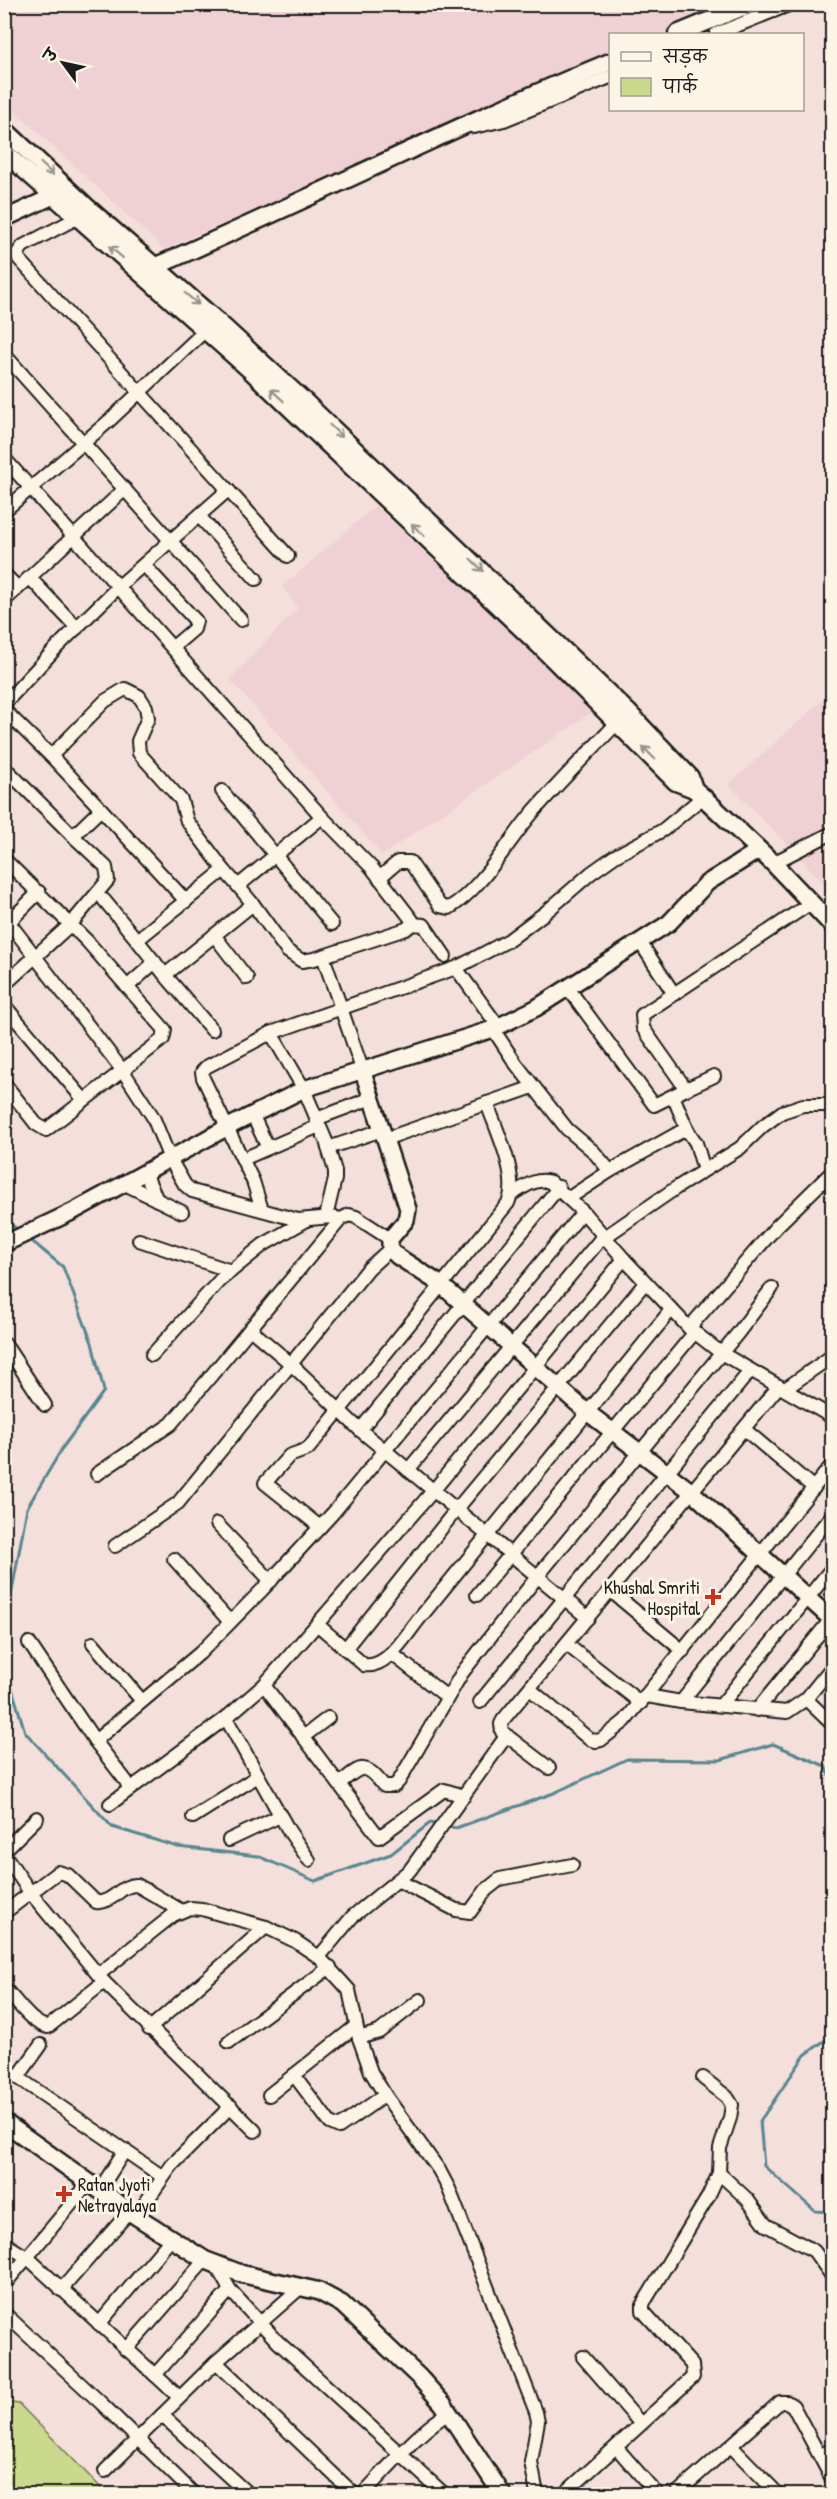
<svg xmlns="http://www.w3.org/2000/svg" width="837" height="2499" font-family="'Patrick Hand','Playpen Sans Deva',sans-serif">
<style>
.built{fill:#efd0d4}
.green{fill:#cad98d;stroke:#737a54;stroke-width:1.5}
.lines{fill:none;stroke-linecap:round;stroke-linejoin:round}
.stream{stroke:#56868f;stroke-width:3}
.minor-casing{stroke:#1c1c1c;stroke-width:16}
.tertiary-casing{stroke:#1c1c1c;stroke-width:20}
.secondary-casing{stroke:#1c1c1c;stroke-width:21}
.minor{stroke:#fcf5e5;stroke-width:12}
.tertiary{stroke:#fcf5e5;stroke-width:15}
.secondary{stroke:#fcf5e5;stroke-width:16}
.oneway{stroke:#97938b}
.poi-dot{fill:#c8321e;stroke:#fcf5e5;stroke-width:2}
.labels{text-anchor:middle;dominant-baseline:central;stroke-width:6;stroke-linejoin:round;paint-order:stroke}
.poi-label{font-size:18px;fill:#1c1c1c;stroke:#fcf5e5;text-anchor:end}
</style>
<rect width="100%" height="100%" fill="#f4dfdb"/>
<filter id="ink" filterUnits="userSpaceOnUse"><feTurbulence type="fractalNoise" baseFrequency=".0167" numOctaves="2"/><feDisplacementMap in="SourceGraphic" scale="12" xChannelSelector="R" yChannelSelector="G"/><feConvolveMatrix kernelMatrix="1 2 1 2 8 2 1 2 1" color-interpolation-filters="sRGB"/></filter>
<g filter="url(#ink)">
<g class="built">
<polygon points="4,5 731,5 661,34 610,34 610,56 164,249 5,102"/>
<polygon points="375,506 595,710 382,855 230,679 298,608 282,587"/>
<polygon points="832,692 832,892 729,784"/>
</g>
<polygon class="green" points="5,2402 19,2404 107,2494 5,2494"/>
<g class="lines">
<g class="stream">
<polyline points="4,1218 20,1232"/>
<polyline points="4,1635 27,1508 63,1447 104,1391 92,1343 63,1267 27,1237"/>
<polyline points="4,1662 25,1732 112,1827 178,1847 258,1856 315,1881 391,1854 430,1823 438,1825"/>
<polyline points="445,1826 456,1828 554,1793 627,1759 720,1760 773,1744 825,1766 832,1782"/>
<polyline points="832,2035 805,2055 760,2121 764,2166 815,2211 832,2212"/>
</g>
<defs>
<g id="minor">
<polyline points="716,34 791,4"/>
<polyline points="474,127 504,120 610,77"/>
<polyline points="4,354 241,620"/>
<polyline points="4,458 322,817 372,868 412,920 412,924 406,929 314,959 302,961 287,951 253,904"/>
<polyline points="228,490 288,556"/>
<polyline points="4,511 109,421 211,325"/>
<polyline points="199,516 256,579"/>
<polyline points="144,565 196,621 194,629 173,647"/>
<polyline points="4,574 18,588"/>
<polyline points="30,578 77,628"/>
<polyline points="4,601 125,489"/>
<polyline points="4,704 58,646 118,587 228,490 19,259 17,254 23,246 77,218"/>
<polyline points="4,710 51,756 105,701 125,689 139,696 146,707 148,718 138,741 139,753 181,800 187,821 224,870"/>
<polyline points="51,756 101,809"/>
<polyline points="4,777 9,772 73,836 101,809 186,901"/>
<polyline points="222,791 332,924"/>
<polyline points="4,859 87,941 165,1030 163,1039 46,1130 36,1124 4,1083"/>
<polyline points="773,863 832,833"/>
<path d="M379,878L398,862H410L440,906L449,908C482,889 508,841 534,811C562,779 593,748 623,717"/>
<polyline points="238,886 224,870 137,940 165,975 253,904 238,886 322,817"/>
<polyline points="104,900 137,940"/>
<polyline points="4,916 123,1071 153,1117 170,1159 185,1185 192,1191 298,1220 332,1217 341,1219"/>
<polyline points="9,922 39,892"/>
<polyline points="412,924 424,925 445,956"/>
<polyline points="214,935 247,978"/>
<polyline points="640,942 674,994"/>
<polyline points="323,956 362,1069"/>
<polyline points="456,968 498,1026"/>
<polyline points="165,975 212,1030"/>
<polyline points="4,985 71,924 108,880 106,867 73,836"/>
<polyline points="127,987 155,962"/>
<polyline points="568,988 654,1105 686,1089"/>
<polyline points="4,1005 84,1100"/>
<polyline points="493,1029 516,1064 567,1129 593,1151 610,1171"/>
<polyline points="271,1033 304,1089 326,1141 335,1171 335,1179 326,1217"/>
<polyline points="714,1076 686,1089 643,1028 642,1015 811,903"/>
<polyline points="673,1096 688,1131"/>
<polyline points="252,1114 268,1148"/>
<polyline points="316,1119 372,1098"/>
<polyline points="385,1139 533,1087"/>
<polyline points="328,1148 382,1130"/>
<polyline points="243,1159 319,1126"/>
<polyline points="145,1173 157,1200"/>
<polyline points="125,1184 182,1212"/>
<path d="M512,1194C523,1188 536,1177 550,1182L583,1212L624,1259"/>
<polyline points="569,1198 610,1171 682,1131 688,1131 696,1143 704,1170"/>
<polyline points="262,1210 253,1181 203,1078 202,1072 206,1067 271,1033 456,968 509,940 546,912 591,873 615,856 663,830 703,797"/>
<polyline points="139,1240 231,1271"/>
<polyline points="689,1328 776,1227 832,1172"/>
<polyline points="250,1329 290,1363 360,1430 588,1618"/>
<polyline points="4,1343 45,1405"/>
<polyline points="152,1355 220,1280 263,1245 305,1221"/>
<polyline points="785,1389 832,1356"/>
<polyline points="744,1429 814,1488"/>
<polyline points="360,1430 559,1187"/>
<polyline points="408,1470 599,1241 676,1188 740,1148 763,1126 782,1112 803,1105 832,1105"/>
<polyline points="97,1474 171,1424 341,1219 349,1215 356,1217 390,1239"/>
<polyline points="217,1524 271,1581"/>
<path d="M320,1527L265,1483L289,1456L308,1449L508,1203C520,1177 496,1130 487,1103"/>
<polyline points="115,1546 178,1503 369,1268 390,1249"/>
<polyline points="174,1559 230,1622"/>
<polyline points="611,1591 683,1651"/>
<polyline points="477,1595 695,1332"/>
<path d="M318,1625L364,1665C387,1669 406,1635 419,1619L671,1310"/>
<polyline points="29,1643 95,1741 200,1653 262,1590 333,1513 583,1212"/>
<polyline points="93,1643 142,1701"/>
<polyline points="566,1644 641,1703"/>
<polyline points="345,1649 456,1510 645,1283"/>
<polyline points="391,1653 447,1697"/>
<polyline points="264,1685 379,1837 444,1790 464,1796"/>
<polyline points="530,1689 589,1739 595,1741 601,1740 625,1721 832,1465"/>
<polyline points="647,1696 681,1702 787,1712 806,1699 832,1667"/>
<polyline points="806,1699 832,1724"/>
<polyline points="480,1702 750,1371"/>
<polyline points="681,1702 832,1515"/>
<polyline points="721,1705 832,1568"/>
<polyline points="757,1710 832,1618"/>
<polyline points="226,1718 289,1831 309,1860"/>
<polyline points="303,1737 328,1718"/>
<polyline points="95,1741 126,1781 129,1789"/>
<polyline points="549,1768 502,1732 501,1724 503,1720 779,1386"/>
<path d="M339,1784C362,1765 364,1762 384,1786H394L399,1781L462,1673L537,1577L738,1333L772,1288"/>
<polyline points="110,1804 226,1718 264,1685 433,1491 624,1259 689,1328 721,1353 832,1417"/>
<polyline points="193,1817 258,1776"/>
<polyline points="229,1840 280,1816"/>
<polyline points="4,1851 37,1818"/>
<polyline points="4,1854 30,1892 104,1982 255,2131"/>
<polyline points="399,1881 456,1910 470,1912 486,1890 500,1879 572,1865"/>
<path d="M4,1913L58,1872L68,1875L96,1902C113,1904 120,1884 137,1885L180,1910"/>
<polyline points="319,1957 352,1917 410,1870 507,1735"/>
<polyline points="99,1974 173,1915 190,1908 202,1909 266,1927 295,1941 319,1957 349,1990 359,2038 371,2072 385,2095 439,2170 449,2189 536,2412 538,2421 531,2462 537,2494"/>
<path d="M4,1988C16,2000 31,2024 48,2027L104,1982"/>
<polyline points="149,2029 266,1927"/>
<polyline points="359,2038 379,2032 420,2000"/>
<polyline points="229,2042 330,1967"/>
<polyline points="4,2068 163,2177"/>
<polyline points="294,2075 330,2123 339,2127 385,2095"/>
<polyline points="18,2077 41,2045"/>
<polyline points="269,2095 356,2026"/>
<polyline points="719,2173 747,2199 766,2225 814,2251 832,2276"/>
<polyline points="99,2191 125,2150"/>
<polyline points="136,2216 172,2165 231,2106"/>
<polyline points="4,2243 28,2258 179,2397"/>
<polyline points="216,2265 230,2290 278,2342 444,2494"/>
<polyline points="4,2285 88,2184"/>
<polyline points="61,2290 129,2212"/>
<polyline points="4,2313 101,2403 194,2494"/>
<polyline points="99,2324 171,2239"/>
<polyline points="126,2350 205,2260"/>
<polyline points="583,2357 641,2424"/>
<polyline points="216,2362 354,2494"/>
<polyline points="155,2375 230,2290"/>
<polyline points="162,2415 248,2494"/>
<polyline points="731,2446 778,2494"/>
<polyline points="616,2447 657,2494"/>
<polyline points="820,2456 832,2449"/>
<polyline points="105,2471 216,2362 300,2288"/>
<path d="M363,2494C384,2472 423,2426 450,2413"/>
<polyline points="564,2494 693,2377 692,2365 643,2311 643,2304 708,2197 719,2173 720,2148 730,2118 732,2105 727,2097 703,2078"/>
<polyline points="676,2494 780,2402 787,2402 793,2406 832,2479"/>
</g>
<g id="tertiary">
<polyline points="4,219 62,192"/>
<polyline points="362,1069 408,1209 406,1220 390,1239 390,1249 397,1256 440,1284 587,1412 692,1492 832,1620"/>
<polyline points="4,1244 74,1211 228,1127 304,1089 493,1029 536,1008 669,923 707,883 759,850"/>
</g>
<g id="secondary">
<polyline points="677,34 750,4"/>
<polyline points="4,129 88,208 216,320 303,400 628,712 690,777 694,789"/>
<polyline points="4,152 250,370 544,650 676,782 694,789 703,797 773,863 832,925"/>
<path d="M147,270C302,203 454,126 610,62"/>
<polyline points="4,2122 136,2216 205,2260 242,2274 318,2291 342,2304 419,2377 443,2404 502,2494"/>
</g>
</defs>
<use href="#minor" class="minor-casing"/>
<use href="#tertiary" class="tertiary-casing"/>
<use href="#secondary" class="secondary-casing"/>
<use href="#minor" class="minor"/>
<use href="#tertiary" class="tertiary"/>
<use href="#secondary" class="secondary"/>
</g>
<defs><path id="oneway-shaft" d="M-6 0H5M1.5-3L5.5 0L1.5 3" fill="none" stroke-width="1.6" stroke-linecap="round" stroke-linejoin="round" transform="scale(1.5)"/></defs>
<g class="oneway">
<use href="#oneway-shaft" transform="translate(47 169) rotate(44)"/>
<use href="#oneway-shaft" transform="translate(116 252) rotate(-139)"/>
<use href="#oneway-shaft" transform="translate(192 299) rotate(41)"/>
<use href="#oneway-shaft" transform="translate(277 395) rotate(-137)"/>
<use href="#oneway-shaft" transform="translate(336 431) rotate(44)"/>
<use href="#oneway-shaft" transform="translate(418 530) rotate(-136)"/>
<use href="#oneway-shaft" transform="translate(477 565) rotate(44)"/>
<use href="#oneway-shaft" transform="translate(649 753) rotate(-134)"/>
</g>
</g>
<g class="poi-dot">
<path d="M710 1588h6v6h6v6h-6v6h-6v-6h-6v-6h6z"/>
<path d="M61 2185h6v6h6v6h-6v6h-6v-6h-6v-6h6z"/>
</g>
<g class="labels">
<g class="poi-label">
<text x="700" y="1587">Khushal Smriti<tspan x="700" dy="21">Hospital</tspan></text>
<text x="78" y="2184" text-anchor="start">Ratan Jyoti<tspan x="78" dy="21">Netrayalaya</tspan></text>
</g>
</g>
<rect width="837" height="2499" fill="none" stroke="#fcf5e5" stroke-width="24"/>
<rect x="12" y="12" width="813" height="2475" fill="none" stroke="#1c1c1c" stroke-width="2" filter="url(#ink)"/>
<rect x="609" y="33" width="195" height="78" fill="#fcf5e5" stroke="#a29e95" stroke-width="1.5"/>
<rect x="621" y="52" width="30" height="9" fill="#fcf5e5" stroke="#a29e95" stroke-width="1.5"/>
<text x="663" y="63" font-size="18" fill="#1c1c1c">सड़क</text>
<rect x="621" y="78" width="30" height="18" fill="#cad98d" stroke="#a29e95" stroke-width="1.5"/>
<text x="663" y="93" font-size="18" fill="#1c1c1c">पार्क</text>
<g transform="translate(63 63) rotate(303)" stroke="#fcf5e5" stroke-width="4.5" paint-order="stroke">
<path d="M0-4.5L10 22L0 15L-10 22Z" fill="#1c1c1c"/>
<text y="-9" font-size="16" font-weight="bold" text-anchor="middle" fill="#1c1c1c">उ</text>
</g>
</svg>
